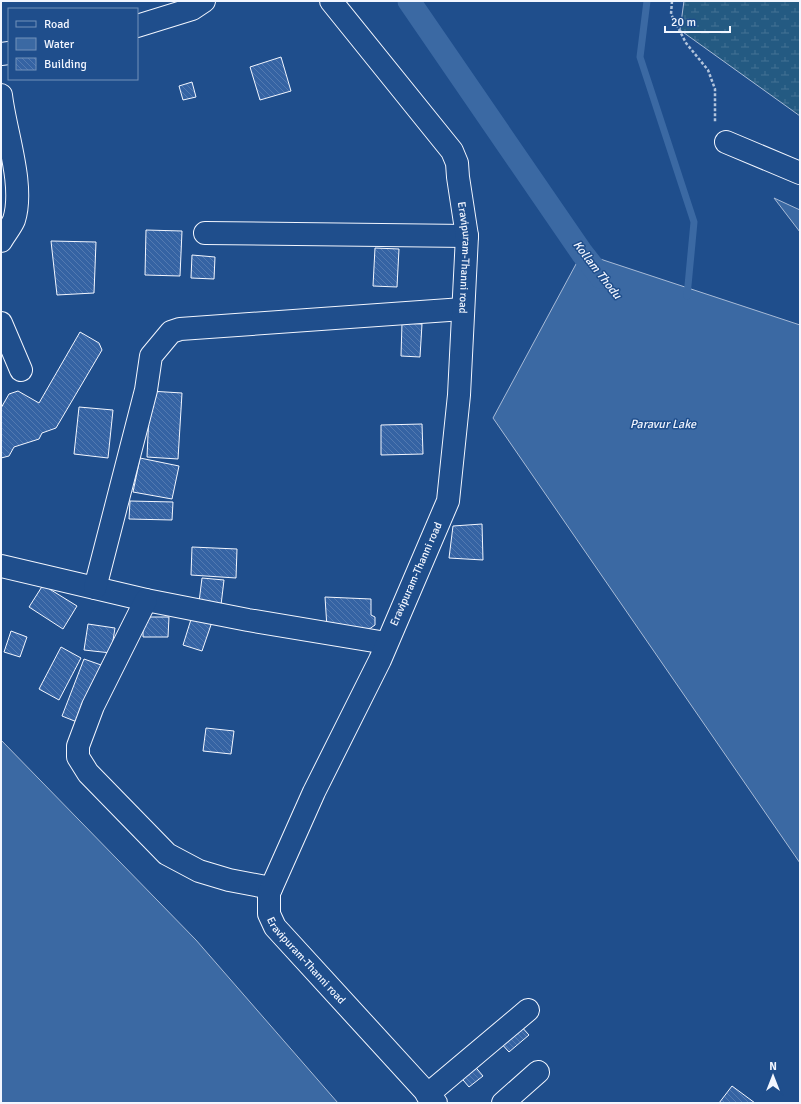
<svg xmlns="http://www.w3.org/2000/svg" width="801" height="1104" font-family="Signika,sans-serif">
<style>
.wetland{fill:url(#wetland-marsh);stroke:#a8bbd7}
.water{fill:#3b69a3;stroke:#a8bbd7}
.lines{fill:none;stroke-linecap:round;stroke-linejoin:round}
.stream{stroke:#3b69a3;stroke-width:7}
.canal{stroke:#3b69a3;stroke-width:23}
.building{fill:url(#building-back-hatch);stroke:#f2f6ff}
.minor-casing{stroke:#f2f6ff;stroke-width:24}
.major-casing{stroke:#f2f6ff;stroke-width:24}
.path{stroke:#b3c4dc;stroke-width:2.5;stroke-dasharray:3 2;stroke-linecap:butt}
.minor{stroke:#1f4e8c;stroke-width:22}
.major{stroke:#1f4e8c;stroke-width:22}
.labels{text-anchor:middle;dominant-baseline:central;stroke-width:3;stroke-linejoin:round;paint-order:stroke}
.street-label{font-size:11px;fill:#f2f6ff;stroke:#1f4e8c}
.water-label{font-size:12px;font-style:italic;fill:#f2f6ff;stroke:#1f4e8c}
</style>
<defs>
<pattern id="wetland-marsh" width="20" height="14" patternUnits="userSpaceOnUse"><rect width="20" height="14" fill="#245a82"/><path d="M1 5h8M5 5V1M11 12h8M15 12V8" fill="none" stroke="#447295"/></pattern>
<pattern id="building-back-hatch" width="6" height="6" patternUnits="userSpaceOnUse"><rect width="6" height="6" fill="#3563a3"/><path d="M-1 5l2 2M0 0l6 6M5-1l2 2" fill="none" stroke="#537ab1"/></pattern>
</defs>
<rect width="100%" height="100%" fill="#1f4e8c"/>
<polygon class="wetland" points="684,1 800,1 800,116 680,30"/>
<g class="water">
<polygon points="774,198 800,210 800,232"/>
<polygon points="582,253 800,325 800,863 493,418"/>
<polygon points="1,740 196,940 338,1103 1,1103"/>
</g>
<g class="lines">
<polyline class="stream" points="647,1 640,57 694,222 687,296"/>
<polyline class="canal" points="409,1 582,253 601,277"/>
</g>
<g class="building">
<polygon points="281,57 291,91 260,100 250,67"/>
<polygon points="192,82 196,97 183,100 179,86"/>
<polygon points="146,230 182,231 180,276 145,275"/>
<polygon points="51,241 96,242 94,293 57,295"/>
<polygon points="375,248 399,249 397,287 373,286"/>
<polygon points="192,255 215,257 214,279 191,278"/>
<polygon points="402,323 422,324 420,357 401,356"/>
<polygon points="80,332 99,343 102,350 56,428 42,433 39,439 14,447 9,456 1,458 1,408 9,394 18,391 39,403"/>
<polygon points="150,391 182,393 178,459 147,457"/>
<polygon points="79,407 113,410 108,458 74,454"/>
<polygon points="422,424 423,454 381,455 381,425"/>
<polygon points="140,458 179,466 172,499 133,492"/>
<polygon points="130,501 173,502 172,520 129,519"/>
<polygon points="482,524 483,560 449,558 453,526"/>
<polygon points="192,547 237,549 236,578 191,575"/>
<polygon points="202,578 224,580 221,605 199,602"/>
<polygon points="43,585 77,606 63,629 29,607"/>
<polygon points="325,597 371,599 371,615 375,617 375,625 365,632 327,628"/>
<polygon points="193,613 213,619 202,651 183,645"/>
<polygon points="143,617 169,617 168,637 143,637"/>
<polygon points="88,624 115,628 111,653 84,650"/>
<polygon points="11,631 27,637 20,657 4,652"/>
<polygon points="61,647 81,658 59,700 39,689"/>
<polygon points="84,659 104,666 82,724 62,716"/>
<polygon points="206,728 234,731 231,754 203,751"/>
<polygon points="519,1024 529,1035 509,1052 499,1041"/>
<polygon points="472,1063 483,1076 469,1087 458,1074"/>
<polygon points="732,1086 755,1103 719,1103"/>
</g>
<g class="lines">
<defs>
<g id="minor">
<polyline points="137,26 192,9 204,1"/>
<polyline points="1,54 9,53"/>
<path d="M1,95C5,131 25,185 14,220C11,227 5,234 1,241"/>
<polyline points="726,142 800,173"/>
<polyline points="205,233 467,236"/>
<polyline points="1,323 21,370"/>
<polyline points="1,566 146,600 248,620 386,643"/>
<polyline points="95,588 146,390 151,356 171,332 180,329 463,309"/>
<polyline points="146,600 93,706 78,746 78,757 88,773 167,854 199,871 229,880 271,888"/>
<polyline points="427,1095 528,1010"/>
<polyline points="503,1103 538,1072"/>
</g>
<g id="major">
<path id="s1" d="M331,1L452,151L457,163L458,177L467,236L459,395L448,501L380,660L314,792L269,893V914L275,927L436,1103"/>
</g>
</defs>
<use href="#minor" class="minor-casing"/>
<use href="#major" class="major-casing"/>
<polyline class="path" points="672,1 671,14 686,43 708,70 715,89 715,123"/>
<use href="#minor" class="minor"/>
<use href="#major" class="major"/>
</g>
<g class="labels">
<g class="street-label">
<text stroke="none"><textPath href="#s1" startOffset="301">Eravipuram-Thanni road</textPath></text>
<text transform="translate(416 574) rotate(-66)">Eravipuram-Thanni road</text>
<text stroke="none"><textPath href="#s1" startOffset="1057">Eravipuram-Thanni road</textPath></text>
</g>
<g class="water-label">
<text transform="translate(597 270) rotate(52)">Kollam Thodu</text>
<text x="663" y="424">Paravur Lake</text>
</g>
</g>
<rect width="801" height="1104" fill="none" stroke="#f2f6ff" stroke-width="4"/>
<rect x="8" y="8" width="130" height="72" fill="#1f4e8c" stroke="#7391ba"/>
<rect x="16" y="21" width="20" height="6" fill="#1f4e8c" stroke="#7391ba"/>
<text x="44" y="28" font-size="12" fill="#f2f6ff">Road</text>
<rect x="16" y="38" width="20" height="12" fill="#3b69a3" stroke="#7391ba"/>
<text x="44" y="48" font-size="12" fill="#f2f6ff">Water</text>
<rect x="16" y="58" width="20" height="12" fill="url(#building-back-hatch)" stroke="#7391ba"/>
<text x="44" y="68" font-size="12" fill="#f2f6ff">Building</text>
<g transform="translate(773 1076)" stroke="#1f4e8c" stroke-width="3" paint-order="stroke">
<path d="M0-3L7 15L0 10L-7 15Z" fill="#f2f6ff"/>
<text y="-6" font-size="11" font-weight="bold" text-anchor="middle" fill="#f2f6ff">N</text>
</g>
<path d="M665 26v6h65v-6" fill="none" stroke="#f2f6ff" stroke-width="2"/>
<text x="671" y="26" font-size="12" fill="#f2f6ff" stroke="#1f4e8c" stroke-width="3" paint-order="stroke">20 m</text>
</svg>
